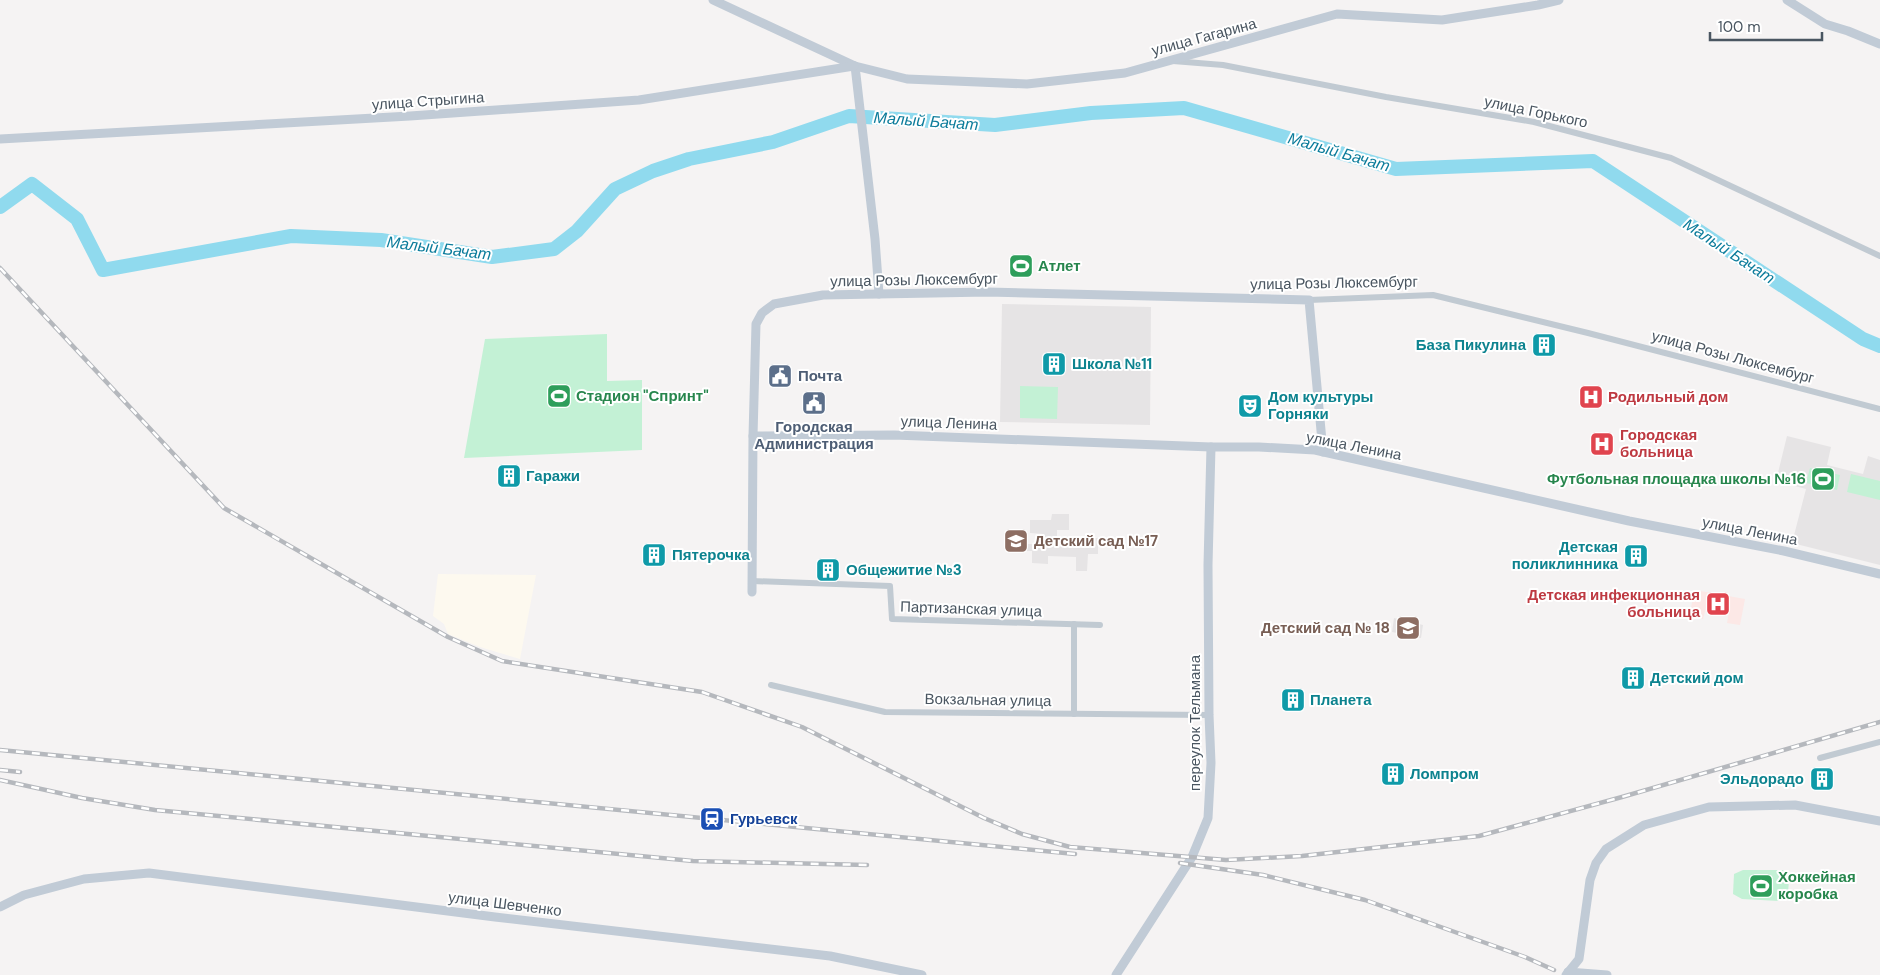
<svg xmlns="http://www.w3.org/2000/svg" width="1880" height="975" font-family="'DM Sans',sans-serif">
<style>
.commercial{fill:#fdf9ef}
.education{fill:#e6e4e5}
.medical{fill:#fce8e6}
.green{fill:#c3f1d5}
.lines{fill:none;stroke-linecap:round;stroke-linejoin:round}
.river{stroke:#90daee;stroke-width:14}
.street{stroke:#c1cad2;stroke-width:6}
.secondary{stroke:#c1cbd6;stroke-width:9}
.rail-casing{stroke:#b5b8bd;stroke-width:4.5}
.rail{stroke:#fff;stroke-width:2.5;stroke-dasharray:8;stroke-linecap:butt}
.labels{text-anchor:middle;dominant-baseline:central;stroke-width:4;stroke-linejoin:round;paint-order:stroke}
.street-label{font-size:15px;fill:#4a5661;stroke:#fff}
.leisure-label{font-size:15px;font-weight:bold;fill:#27864d;stroke:#fff;text-anchor:start}
.culture-label{font-size:15px;font-weight:bold;fill:#0d838f;stroke:#fff;text-anchor:start}
.service-label{font-size:15px;font-weight:bold;fill:#4e5e75;stroke:#fff;text-anchor:start}
.health-label{font-size:15px;font-weight:bold;fill:#be3a42;stroke:#fff;text-anchor:start}
.education-label{font-size:15px;font-weight:bold;fill:#785e54;stroke:#fff;text-anchor:start}
.transit-label{font-size:15px;font-weight:bold;fill:#164399;stroke:#fff;text-anchor:start}
.water-label{font-size:16px;font-style:italic;fill:#0c7c9b;stroke:#fff}
</style>
<rect width="100%" height="100%" fill="#f5f3f3"/>
<polygon class="commercial" points="438,574 536,575 520,659 480,647 448,634 444,624 433,616"/>
<g class="education">
<polygon points="1002,304 1151,307 1150,425 1000,422"/>
<polygon points="1787,436 1831,447 1827,465 1863,474 1868,456 1880,460 1880,565 1792,543 1806,489 1776,481"/>
<polygon points="1052,514 1069,514 1069,530 1057,530 1057,544 1083,544 1084,538 1098,538 1098,554 1088,554 1087,571 1076,571 1076,557 1048,556 1048,564 1032,563 1032,551 1008,551 1008,533 1023,533 1023,544 1044,544 1044,534 1030,533 1030,520 1051,520"/>
<polygon points="1394,618 1423,625 1421,638 1392,632"/>
</g>
<polygon class="medical" points="1695,590 1745,599 1740,625 1727,623 1729,612 1706,608 1703,619 1689,616"/>
<g class="green">
<polygon points="607,334 607,381 642,380 642,450 464,458 485,339"/>
<polygon points="1020,386 1058,387 1057,419 1020,418"/>
<polygon points="1810,468 1840,475 1837,490 1806,483"/>
<polygon points="1851,474 1880,481 1880,500 1847,492"/>
<polygon points="1743,870 1783,870 1789,879 1788,894 1779,901 1742,899 1733,894 1734,874"/>
</g>
<g class="lines">
<polyline class="river" points="0,207 32,184 77,219 103,270 291,236 381,240 492,257 554,249 577,231 615,189 653,171 689,159 773,142 849,116 995,125 1091,113 1184,108 1396,169 1593,161 1863,339 1880,346"/>
<g class="street">
<polyline points="1173,61 1223,65 1386,97 1534,122 1671,158 1880,256"/>
<polyline points="1309,300 1433,295 1588,333 1880,409"/>
<polyline points="752,581 890,586 892,619 1100,625"/>
<polyline points="771,685 885,712 1209,715"/>
<polyline points="1074,714 1074,624"/>
<polyline points="1820,758 1880,742"/>
</g>
<g class="secondary">
<polyline points="713,0 855,66 907,79 1027,84 1125,73 1337,14 1442,20 1538,5 1559,0"/>
<polyline points="1787,0 1825,24 1848,31 1880,44"/>
<polyline points="855,66 875,239 879,294"/>
<polyline points="0,139 410,116 639,100 854,66"/>
<polyline points="753,436 894,435 1211,447 1259,447 1315,450 1629,521 1784,551 1880,574"/>
<polyline points="752,592 753,436 756,324 762,313 774,304 823,295 988,292 1309,300 1323,452"/>
<polyline points="0,907 24,895 84,879 149,873 495,917 830,956 922,975"/>
<polyline points="1568,972 1607,975"/>
<polyline points="1116,975 1192,857 1208,818 1211,763 1209,715 1208,565 1211,447"/>
<polyline points="1566,975 1579,959 1590,880 1596,863 1606,849 1644,825 1709,807 1795,805 1880,821"/>
</g>
<defs>
<g id="rail">
<polyline points="0,268 224,508 448,637 502,661 702,692 802,727 984,818 1022,834 1070,847 1226,860 1302,856 1479,836 1622,797 1880,722"/>
<polyline points="0,750 1075,854"/>
<polyline points="0,770 20,772"/>
<polyline points="0,780 82,798 155,810 693,861 867,865"/>
<polyline points="1180,863 1263,875 1365,900 1525,957 1554,970"/>
</g>
</defs>
<use href="#rail" class="rail-casing"/>
<use href="#rail" class="rail"/>
</g>
<defs>
<symbol id="stadium-square" viewBox="-11 -11 22 22"><rect x="-9" y="-9" width="18" height="18" rx="4" fill="#2e9e5b" stroke="#fff"/><path d="M0-5a6.5 5 0 1 0 0 10a6.5 5 0 1 0 0-10ZM-3.5-1.8h7v3.6h-7Z" fill="#fff"/></symbol>
<symbol id="building-square" viewBox="-11 -11 22 22"><rect x="-9" y="-9" width="18" height="18" rx="4" fill="#0f9aa8" stroke="#fff"/><path d="M-4-6H4V6H1V3H-1V6H-4ZM-2.5-4.3h1.7v1.8h-1.7ZM.8-4.3h1.7v1.8H.8ZM-2.5-1h1.7V.8h-1.7ZM.8-1h1.7V.8H.8Z" fill="#fff"/></symbol>
<symbol id="civic-square" viewBox="-11 -11 22 22"><rect x="-9" y="-9" width="18" height="18" rx="4" fill="#5c6f8a" stroke="#fff"/><path d="M-.6-6.5H3V-4.5H.6V-3L4-1V1h2V6H-6V1h2V-1L-.6-3ZM-1.2 2.5V6h2.4V2.5Z" fill="#fff"/></symbol>
<symbol id="hospital-square" viewBox="-11 -11 22 22"><rect x="-9" y="-9" width="18" height="18" rx="4" fill="#e0444e" stroke="#fff"/><path d="M-5-5h3v3.5h4V-5h3V5h-3V1.5h-4V5h-3Z" fill="#fff"/></symbol>
<symbol id="theatre-square" viewBox="-11 -11 22 22"><rect x="-9" y="-9" width="18" height="18" rx="4" fill="#0f9aa8" stroke="#fff"/><path d="M-5-5.5Q0-4 5-5.5V0Q5 5 0 6Q-5 5-5 0ZM-3.3-2.5H-1v1.5H-3.3ZM1-2.5H3.3v1.5H1ZM-2.8 1Q0 5.5 2.8 1Z" fill="#fff"/></symbol>
<symbol id="school-square" viewBox="-11 -11 22 22"><rect x="-9" y="-9" width="18" height="18" rx="4" fill="#8d6e63" stroke="#fff"/><path d="M0-5L7-2L0 1L-7-2ZM-4 1L0 2.5L4 1V4Q0 6-4 4Z" fill="#fff"/></symbol>
<symbol id="station-square" viewBox="-11 -11 22 22"><rect x="-9" y="-9" width="18" height="18" rx="4" fill="#1a4fb4" stroke="#fff"/><path d="M-3-6H3Q5-6 5-4V2Q5 4 3 4L4.5 6H3L1.5 4h-3L-3 6H-4.5L-3 4Q-5 4-5 2V-4Q-5-6-3-6ZM-3.5-4v3h7v-3ZM-3.5 1v1.5H-2V1ZM2 1v1.5H3.5V1Z" fill="#fff"/></symbol>
</defs>
<g fill-rule="evenodd">
<use href="#stadium-square" x="1007" y="252" width="28" height="28"/>
<use href="#building-square" x="1530" y="331" width="28" height="28"/>
<use href="#building-square" x="1040" y="350" width="28" height="28"/>
<use href="#civic-square" x="766" y="362" width="28" height="28"/>
<use href="#stadium-square" x="545" y="382" width="28" height="28"/>
<use href="#hospital-square" x="1577" y="383" width="28" height="28"/>
<use href="#civic-square" x="800" y="389" width="28" height="28"/>
<use href="#theatre-square" x="1236" y="392" width="28" height="28"/>
<use href="#hospital-square" x="1588" y="430" width="28" height="28"/>
<use href="#building-square" x="495" y="462" width="28" height="28"/>
<use href="#stadium-square" x="1809" y="465" width="28" height="28"/>
<use href="#school-square" x="1002" y="527" width="28" height="28"/>
<use href="#building-square" x="640" y="541" width="28" height="28"/>
<use href="#building-square" x="1622" y="542" width="28" height="28"/>
<use href="#building-square" x="814" y="556" width="28" height="28"/>
<use href="#hospital-square" x="1704" y="590" width="28" height="28"/>
<use href="#school-square" x="1394" y="614" width="28" height="28"/>
<use href="#building-square" x="1619" y="664" width="28" height="28"/>
<use href="#building-square" x="1279" y="686" width="28" height="28"/>
<use href="#building-square" x="1379" y="760" width="28" height="28"/>
<use href="#building-square" x="1808" y="765" width="28" height="28"/>
<use href="#station-square" x="698" y="805" width="28" height="28"/>
<use href="#stadium-square" x="1747" y="872" width="28" height="28"/>
</g>
<g class="labels">
<g class="street-label">
<text transform="translate(1204 37) rotate(-15)">улица Гагарина</text>
<text transform="translate(428 101) rotate(-4)">улица Стрыгина</text>
<text transform="translate(1536 112) rotate(12)">улица Горького</text>
<text transform="translate(914 280) rotate(-1)">улица Розы Люксембург</text>
<text transform="translate(1334 283) rotate(-1)">улица Розы Люксембург</text>
<text transform="translate(1733 357) rotate(15)">улица Розы Люксембург</text>
<text transform="translate(949 423) rotate(2)">улица Ленина</text>
<text transform="translate(1354 446) rotate(11)">улица Ленина</text>
<text transform="translate(1750 531) rotate(11)">улица Ленина</text>
<text transform="translate(971 609) rotate(2)">Партизанская улица</text>
<text transform="translate(988 700) rotate(1)">Вокзальная улица</text>
<text transform="translate(1195 723) rotate(-90)">переулок Тельмана</text>
<text transform="translate(505 904) rotate(7)">улица Шевченко</text>
</g>
<g class="leisure-label">
<text x="1038" y="266">Атлет</text>
<text x="576" y="396">Стадион "Спринт"</text>
<text x="1806" y="479" text-anchor="end">Футбольная площадка школы №16</text>
<text x="1778" y="877">Хоккейная<tspan x="1778" dy="17">коробка</tspan></text>
</g>
<g class="culture-label">
<text x="1526" y="345" text-anchor="end">База Пикулина</text>
<text x="1072" y="364">Школа №11</text>
<text x="1268" y="397">Дом культуры<tspan x="1268" dy="17">Горняки</tspan></text>
<text x="526" y="476">Гаражи</text>
<text x="1618" y="547" text-anchor="end">Детская<tspan x="1618" dy="17">поликлинника</tspan></text>
<text x="672" y="555">Пятерочка</text>
<text x="846" y="570">Общежитие №3</text>
<text x="1650" y="678">Детский дом</text>
<text x="1310" y="700">Планета</text>
<text x="1410" y="774">Ломпром</text>
<text x="1804" y="779" text-anchor="end">Эльдорадо</text>
</g>
<g class="service-label">
<text x="798" y="376">Почта</text>
<text x="814" y="427" text-anchor="middle">Городская<tspan x="814" dy="17">Администрация</tspan></text>
</g>
<g class="health-label">
<text x="1608" y="397">Родильный дом</text>
<text x="1620" y="435">Городская<tspan x="1620" dy="17">больница</tspan></text>
<text x="1700" y="595" text-anchor="end">Детская инфекционная<tspan x="1700" dy="17">больница</tspan></text>
</g>
<g class="education-label">
<text x="1034" y="541">Детский сад №17</text>
<text x="1390" y="628" text-anchor="end">Детский сад № 18</text>
</g>
<g class="transit-label">
<text x="730" y="819">Гурьевск</text>
</g>
<g class="water-label">
<text transform="translate(926 121) rotate(4)">Малый Бачат</text>
<text transform="translate(1339 152) rotate(16)">Малый Бачат</text>
<text transform="translate(439 248) rotate(7)">Малый Бачат</text>
<text transform="translate(1729 251) rotate(33)">Малый Бачат</text>
</g>
</g>
<path d="M1710 32v8h112v-8" fill="none" stroke="#4a5661" stroke-width="2.5"/>
<text x="1718" y="32" font-size="15" fill="#4a5661" stroke="#ffffff" stroke-width="4" paint-order="stroke">100 m</text>
</svg>
